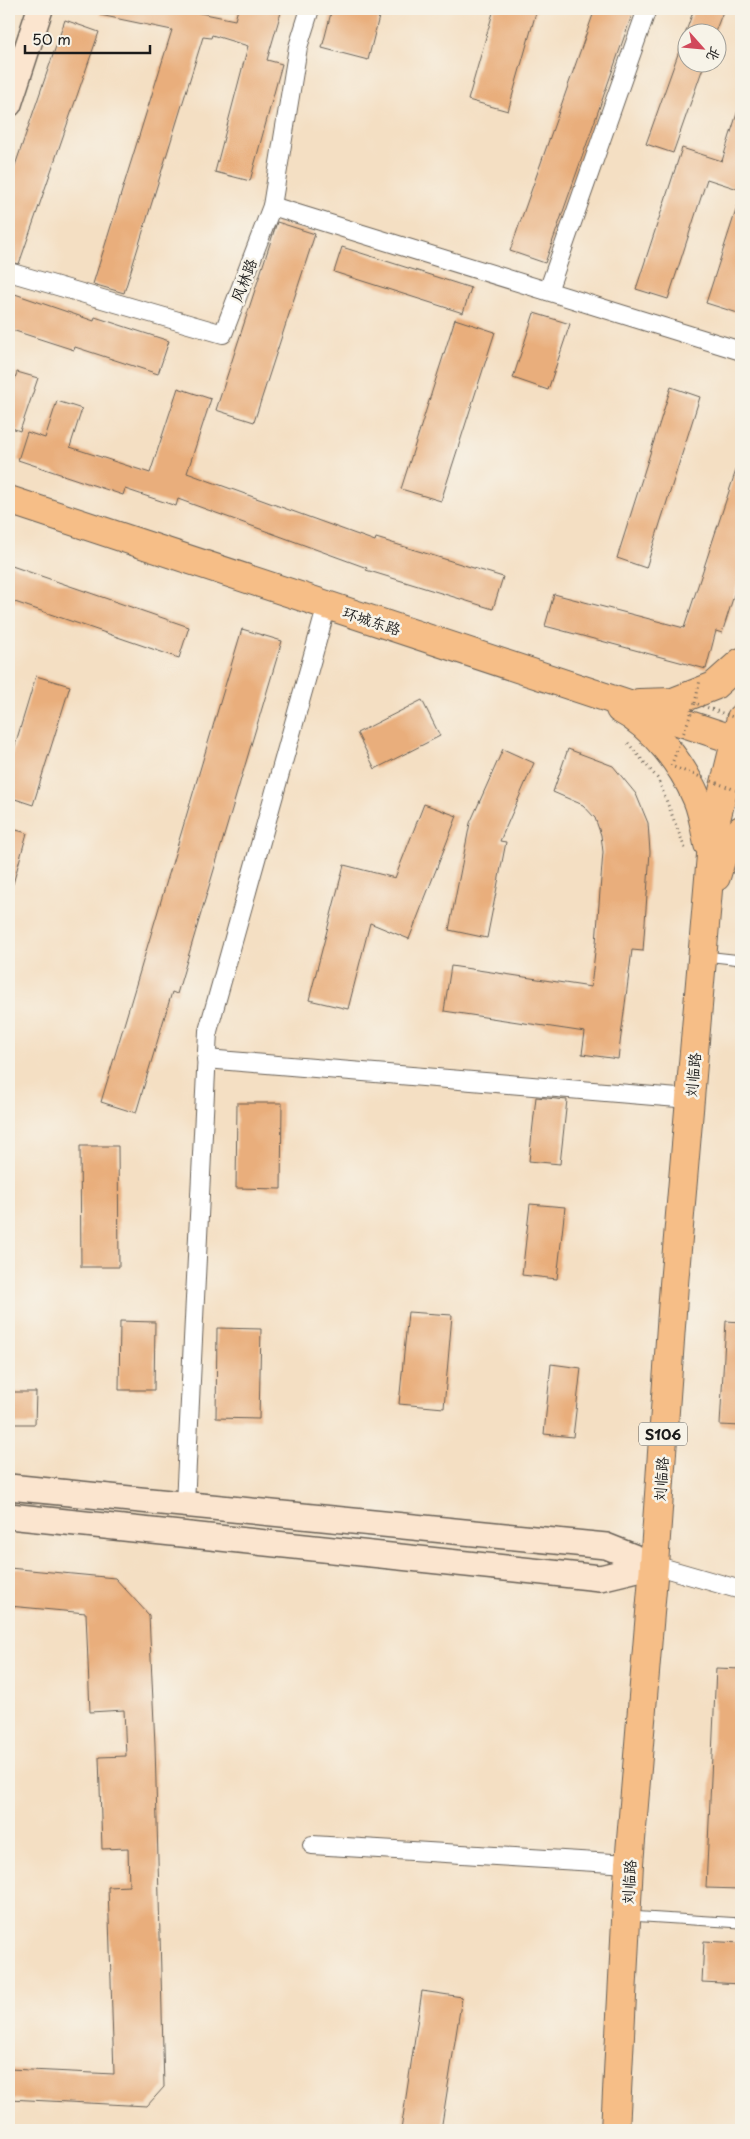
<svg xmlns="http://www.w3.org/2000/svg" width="750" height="2139" font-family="'Playpen Sans','LXGW WenKai TC',sans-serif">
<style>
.building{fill:#e9ae7c}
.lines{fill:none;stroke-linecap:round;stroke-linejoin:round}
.lane-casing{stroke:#686056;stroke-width:11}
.street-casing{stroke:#686056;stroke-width:20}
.secondary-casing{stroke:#686056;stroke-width:28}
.primary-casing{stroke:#686056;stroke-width:30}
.path{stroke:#686056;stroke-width:3;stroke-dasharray:1 4;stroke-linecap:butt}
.lane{stroke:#fff;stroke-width:9}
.street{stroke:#fff;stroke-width:18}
.secondary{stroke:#fbe5cf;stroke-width:25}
.primary{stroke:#f6be87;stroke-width:28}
.path-bridge{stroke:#686056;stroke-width:3;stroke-dasharray:1 4;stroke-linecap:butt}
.labels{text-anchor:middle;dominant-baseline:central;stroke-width:5;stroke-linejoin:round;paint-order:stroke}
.shield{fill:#f7f3e8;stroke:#5e5c59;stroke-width:1}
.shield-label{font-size:14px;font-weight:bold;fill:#1c1c1c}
.street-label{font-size:15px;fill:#1c1c1c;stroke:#f7f3e8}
</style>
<rect width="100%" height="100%" fill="#f7f3e8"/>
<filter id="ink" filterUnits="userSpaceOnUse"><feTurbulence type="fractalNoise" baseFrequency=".02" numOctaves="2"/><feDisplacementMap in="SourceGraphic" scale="10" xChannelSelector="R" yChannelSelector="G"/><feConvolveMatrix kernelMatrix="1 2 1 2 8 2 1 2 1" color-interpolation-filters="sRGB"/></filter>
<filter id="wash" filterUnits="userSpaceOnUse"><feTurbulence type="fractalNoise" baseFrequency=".0096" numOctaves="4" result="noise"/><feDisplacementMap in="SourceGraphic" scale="20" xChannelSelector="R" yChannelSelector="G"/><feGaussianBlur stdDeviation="1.12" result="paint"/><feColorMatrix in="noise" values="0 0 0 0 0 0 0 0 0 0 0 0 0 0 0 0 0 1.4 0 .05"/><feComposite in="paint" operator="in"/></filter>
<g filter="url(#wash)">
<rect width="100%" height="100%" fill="#f4dfc3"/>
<g id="blocks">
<g class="building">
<polygon points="100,9 180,9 235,20 238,9 282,9 267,60 282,64 250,181 215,172 248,46 212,35 211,38 203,37 124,293 93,284 172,30 100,15"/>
<polygon points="332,9 381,9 368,60 322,48"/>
<polygon points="494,9 537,9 508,111 468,100"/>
<polygon points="595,9 634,9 545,263 510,251"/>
<polygon points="694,9 724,9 715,32 688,32 688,62 705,62 673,153 646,144"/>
<polygon points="65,20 99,32 19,264 9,262 9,183"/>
<polygon points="738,110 741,110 741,190 707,179 668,299 636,289 682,148 722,161"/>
<polygon points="738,204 741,204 741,314 706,303"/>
<polygon points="277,222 315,234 254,422 216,410"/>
<polygon points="342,247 471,288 463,313 334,272"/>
<polygon points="9,292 94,321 95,317 169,341 158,374 75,347 74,350 9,329"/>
<polygon points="534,313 570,324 548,390 513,378"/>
<polygon points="455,319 495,332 441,501 401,489"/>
<polygon points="17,372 38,378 20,431 9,427 9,398"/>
<polygon points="671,387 700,397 646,568 617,558"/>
<polygon points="178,388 211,399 187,473 375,541 376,538 503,577 493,609 366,570 367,568 178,499 176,506 125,489 123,495 18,460 27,432 45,438 57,401 82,409 70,447 150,473"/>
<polygon points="739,461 741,462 741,573 722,633 716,631 706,669 545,626 554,594 684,628"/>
<polygon points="9,565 189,627 179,658 9,600"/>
<polygon points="242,629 282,641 177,994 172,992 136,1113 101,1102"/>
<polygon points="36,676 70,686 33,805 9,797 9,765"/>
<polygon points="422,700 440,736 375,769 357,733"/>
<polygon points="503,749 534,763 500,841 506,842 487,938 449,930 470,823"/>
<polygon points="568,749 613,766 636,794 648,823 650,852 643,951 632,950 618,1059 582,1054 585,1032 444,1011 451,966 591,987 596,943 603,852 601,835 595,818 583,805 553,792"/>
<polygon points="424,804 457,816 409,939 370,923 348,1009 309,1000 344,865 395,878"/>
<polygon points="9,828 27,833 13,884 9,884"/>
<polygon points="536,1097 567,1100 560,1164 529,1161"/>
<polygon points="237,1103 282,1103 281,1189 236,1188"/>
<polygon points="80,1146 118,1146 119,1267 81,1267"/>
<polygon points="530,1204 565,1207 557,1279 522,1275"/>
<polygon points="408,1312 452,1315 444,1408 399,1404"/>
<polygon points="120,1321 155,1322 154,1390 119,1390"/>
<polygon points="726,1321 741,1322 741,1426 720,1425"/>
<polygon points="217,1328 261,1329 259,1419 216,1418"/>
<polygon points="551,1364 581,1368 573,1437 544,1434"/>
<polygon points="9,1392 36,1392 35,1424 9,1424"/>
<polygon points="9,1568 115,1578 149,1615 155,1745 164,2087 147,2106 9,2099 9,2069 114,2074 108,1887 129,1886 128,1848 102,1849 99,1757 126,1756 124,1710 90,1712 86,1613 9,1606"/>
<polygon points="716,1668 741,1669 741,1889 706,1888"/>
<polygon points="704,1941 741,1943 741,1984 702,1982"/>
<polygon points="422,1991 462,1997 441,2130 401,2130"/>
</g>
</g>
</g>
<g filter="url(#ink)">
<use href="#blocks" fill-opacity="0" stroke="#686056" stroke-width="1"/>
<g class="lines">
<defs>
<g id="lane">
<polyline points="705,956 741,960"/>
<polyline points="629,1916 741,1923"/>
</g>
<g id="street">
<polyline points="272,206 741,351"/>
<polyline points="9,272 223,334 272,206 298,47 310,9"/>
<polyline points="548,291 647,9"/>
<polyline points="206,1059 690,1099"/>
<polyline points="185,1504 208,1031 327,605"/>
<polyline points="654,1565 741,1590"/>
<polyline points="312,1845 629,1864"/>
</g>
<g id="secondary">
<polyline points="9,104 40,9"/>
<polyline points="9,1487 606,1546 654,1565"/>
<polyline points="9,1516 600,1578 654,1565"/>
</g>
<g id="primary">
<polyline points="9,500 735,740"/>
<polyline points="639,703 673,702 714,686 741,662"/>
<path d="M620,709C653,726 683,765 697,799C703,813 705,830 708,844"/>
<polyline points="716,877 722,857 741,830"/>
<polyline points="615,2130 629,1864 654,1565 674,1284 713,832 741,718"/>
</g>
</defs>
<use href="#lane" class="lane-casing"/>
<use href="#street" class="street-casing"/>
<use href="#secondary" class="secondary-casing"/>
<use href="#primary" class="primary-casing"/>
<polyline class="path" points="628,743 658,779 686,851"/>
<use href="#lane" class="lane"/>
<use href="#street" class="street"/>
<use href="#secondary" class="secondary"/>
<use href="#primary" class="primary"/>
<g class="path-bridge">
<polyline points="695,703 700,680"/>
<polyline points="741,720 695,703 671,766 741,792"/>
</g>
</g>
</g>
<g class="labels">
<rect class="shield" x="639" y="1422.5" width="48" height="23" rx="4"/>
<g class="shield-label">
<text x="663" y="1434">S106</text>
</g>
<g class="street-label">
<text transform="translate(243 280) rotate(-69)">风林路</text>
<text transform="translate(372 620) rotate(18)">环城东路</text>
<text transform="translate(692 1075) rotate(-85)">刘临路</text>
<text transform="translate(660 1479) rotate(-86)">刘临路</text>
<text transform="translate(628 1882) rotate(-87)">刘临路</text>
</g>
</g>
<rect width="750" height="2139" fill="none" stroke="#f7f3e8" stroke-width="30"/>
<g transform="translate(702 48) rotate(117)"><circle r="24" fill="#f7f3e8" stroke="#9f9d96"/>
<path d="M0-4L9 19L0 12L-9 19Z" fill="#d1495b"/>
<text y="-8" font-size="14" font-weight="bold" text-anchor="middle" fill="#1c1c1c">北</text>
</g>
<path d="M25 45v8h125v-8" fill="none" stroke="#1c1c1c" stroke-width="2.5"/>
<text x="32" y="45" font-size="15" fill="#1c1c1c" stroke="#f7f3e8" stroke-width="4" paint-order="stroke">50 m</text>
</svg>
